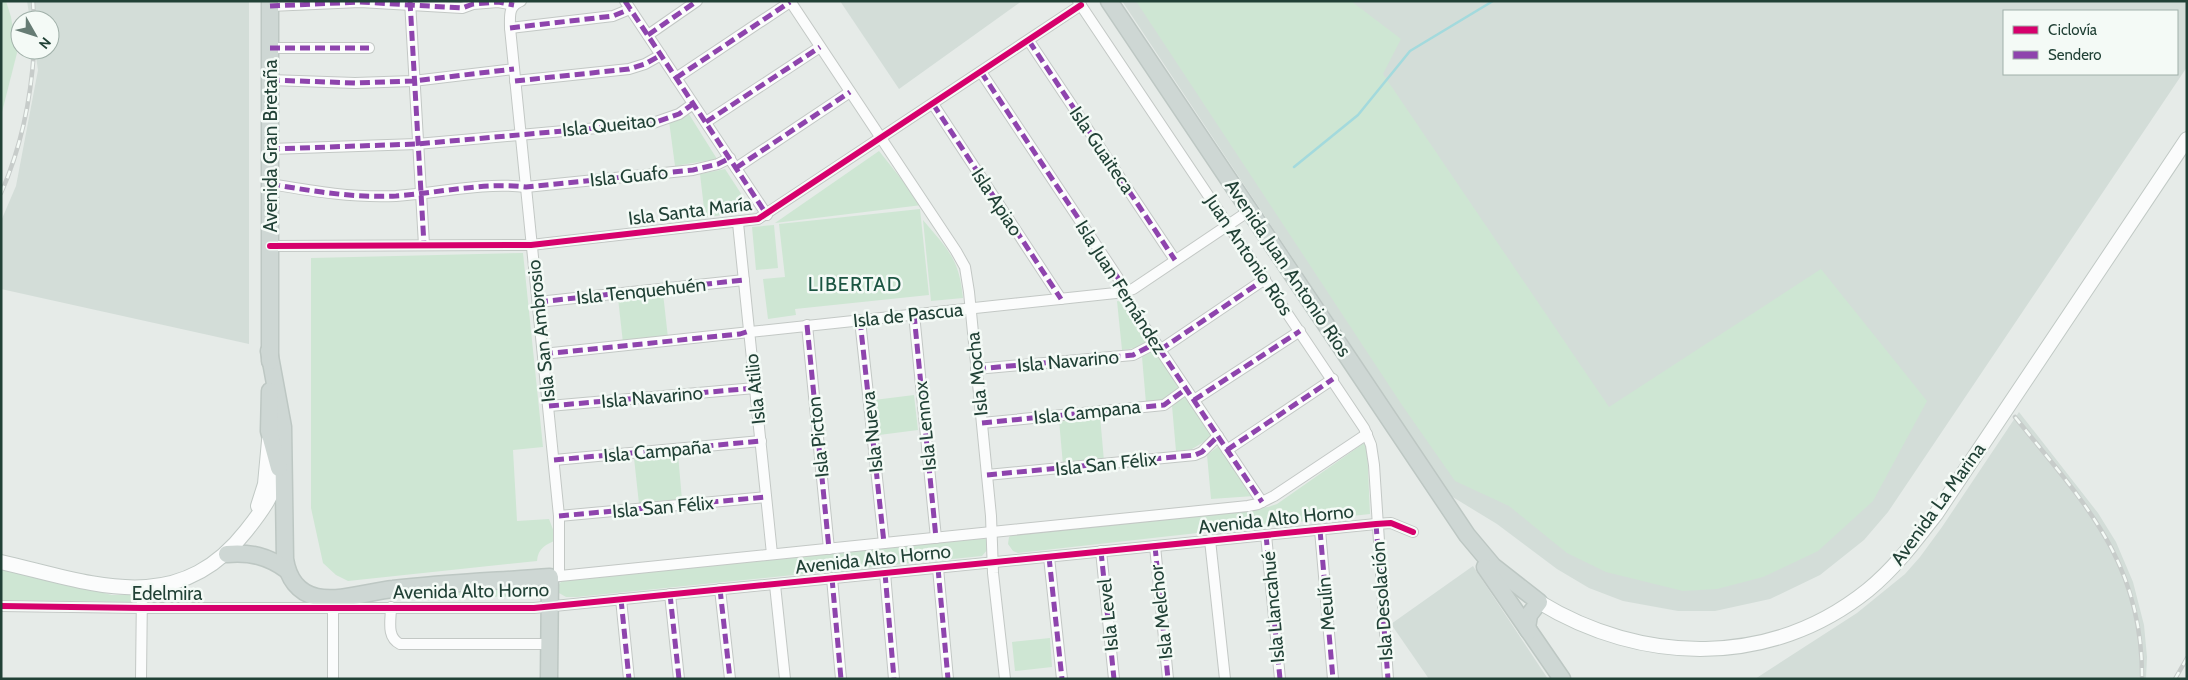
<svg xmlns="http://www.w3.org/2000/svg" width="2188" height="680" font-family="Cabin,sans-serif">
<style>
.built{fill:#d3ddd8;fill-rule:evenodd}
.green{fill:#cee6d3}
.lines{fill:none;stroke-linecap:round;stroke-linejoin:round}
.stream{stroke:#a3dadd;stroke-width:2.5}
.minor-casing{stroke:#c3c8c5;stroke-width:12}
.secondary-casing{stroke:#c1c9c5;stroke-width:16}
.primary-casing{stroke:#bdc7c3;stroke-width:19}
.minor{stroke:#fbfcfc;stroke-width:10}
.secondary{stroke:#fbfcfc;stroke-width:14}
.primary{stroke:#ced7d4;stroke-width:16}
.rail-casing{stroke:#c7ccca;stroke-width:4.5}
.rail{stroke:#f4faf6;stroke-width:2.5;stroke-dasharray:8;stroke-linecap:butt}
.quiet{stroke:#8e44ad;stroke-width:5;stroke-dasharray:10 5;stroke-linecap:butt}
.cycleway-casing{stroke:#f4faf6;stroke-width:9}
.cycleway{stroke:#d6006c;stroke-width:6}
.labels{text-anchor:middle;dominant-baseline:central;stroke-width:5;stroke-linejoin:round;paint-order:stroke}
.street-label{font-size:19px;fill:#214136;stroke:#f4faf6}
.neighbourhood-label{font-size:20px;letter-spacing:1px;fill:#1b5542;stroke:#f4faf6}
</style>
<rect width="100%" height="100%" fill="#e6ebe8"/>
<g class="built">
<polygon points="27,1 249,1 249,344 1,289 1,221 16,186 38,70 35,50 50,50 50,20 30,20"/>
<polygon points="840,1 1022,1 899,89"/>
<path d="M1122,1H2187V67L1888,512L1864,540L1820,575L1770,599L1715,611H1678L1623,601L1589,588L1557,569L1497,524L1451,496ZM2004,11H2177V74H2004Z"/>
<polygon points="2019,412 2098,513 2116,542 2133,582 2144,625 2147,657 2146,679 1755,679 1857,613 1905,574 1920,557 1942,527"/>
<polygon points="1473,566 1548,679 1429,679 1391,624"/>
</g>
<g class="green">
<polygon points="1,1 6,1 11,17 17,53 1,116"/>
<polygon points="1136,1 1351,1 1401,39 1383,74 1609,407 1821,269 1927,401 1873,501 1818,551 1763,577 1717,589 1683,591 1606,572 1567,553 1509,506 1455,481 1402,405"/>
<polygon points="687,111 717,159 675,166 669,121"/>
<polygon points="879,151 922,205 775,223"/>
<polygon points="725,169 753,212 705,217 700,174"/>
<polygon points="920,209 929,295 795,309 796,315 768,319 763,279 785,277 779,224"/>
<path d="M923,220C948,250 959,258 963,298L931,301Z"/>
<polygon points="774,225 778,268 756,270 752,227"/>
<path d="M523,253L543,447L513,450L517,521L549,519L557,540C546,544 538,548 537,561L348,581L336,575L323,563L311,508V258Z"/>
<polygon points="663,293 668,338 623,343 618,298"/>
<polygon points="1117,301 1125,302 1148,341 1135,348 1122,350"/>
<polygon points="1154,347 1179,388 1164,400 1146,403 1142,357"/>
<polygon points="914,395 918,430 879,435 874,400"/>
<polygon points="1185,395 1212,437 1192,449 1176,451 1172,406"/>
<polygon points="1100,416 1104,461 1063,465 1059,420"/>
<polygon points="1364,443 1367,445 1370,514 1018,553 1013,551 1008,544 1009,537 1013,534 1268,507 1277,504"/>
<polygon points="1220,445 1254,496 1211,499 1207,455"/>
<polygon points="678,454 682,500 639,504 634,458"/>
<polygon points="983,537 987,540 988,549 982,556 577,597 566,597 559,593 557,588 562,580"/>
<polygon points="1,567 112,595 134,595 134,602 1,600"/>
<polygon points="539,586 549,597 378,596"/>
<polygon points="1050,638 1052,667 1015,671 1012,642"/>
</g>
<g class="lines">
<polyline class="stream" points="1294,167 1358,115 1410,51 1493,1"/>
<defs>
<g id="minor">
<polyline points="410,1 424,245"/>
<path d="M521,1C508,6 510,16 510,28L559,516V576"/>
<polyline points="625,1 767,215"/>
<polyline points="790,1 956,251 965,267 969,292 991,516 993,573 1005,679"/>
<polyline points="1078,1 1364,428 1371,445 1374,465 1388,679"/>
<polyline points="270,6 360,2 462,8 473,4 498,2 514,5"/>
<polyline points="510,28 613,16 630,9"/>
<polyline points="648,35 697,1"/>
<polyline points="1029,41 1175,260"/>
<polyline points="270,48 369,48"/>
<polyline points="981,72 1122,284 1128,302 1262,502"/>
<polyline points="676,78 790,2"/>
<polyline points="270,80 355,83 413,81 514,69"/>
<polyline points="515,81 629,69 645,64 661,55"/>
<polyline points="933,104 1061,299"/>
<polyline points="706,122 820,47"/>
<polyline points="270,149 417,144 653,123 679,114 693,104"/>
<polyline points="736,168 850,92"/>
<path d="M270,184C312,191 352,198 396,196C439,193 482,182 526,187L693,170L718,164L730,158"/>
<polyline points="738,223 772,554"/>
<polyline points="270,246 531,245 758,219 1081,5"/>
<polyline points="538,302 744,280"/>
<polyline points="914,314 936,538"/>
<polyline points="860,320 884,543"/>
<polyline points="807,325 829,549"/>
<polyline points="1160,350 1265,279"/>
<polyline points="543,354 1125,292 1133,289 1249,211"/>
<polyline points="976,369 1133,355 1156,343"/>
<polyline points="1194,400 1300,331"/>
<polyline points="549,406 755,388"/>
<polyline points="982,423 1164,405 1186,389"/>
<polyline points="1227,450 1333,379"/>
<polyline points="554,460 761,441"/>
<polyline points="987,475 1195,455 1202,452 1218,436"/>
<polyline points="559,516 766,497"/>
<polyline points="1320,530 1333,679"/>
<polyline points="1266,535 1280,679"/>
<polyline points="1210,540 1225,679"/>
<polyline points="1155,546 1168,679"/>
<polyline points="1101,551 1114,679"/>
<polyline points="1049,557 1062,679"/>
<polyline points="938,568 948,679"/>
<polyline points="885,573 894,679"/>
<polyline points="550,577 1248,506 1258,504 1274,496 1367,434"/>
<polyline points="832,578 841,679"/>
<polyline points="775,585 785,679"/>
<polyline points="720,589 730,679"/>
<polyline points="670,594 679,679"/>
<polyline points="621,599 629,679"/>
<polyline points="1,606 142,608 534,608 1376,524 1391,523 1413,532"/>
<path d="M391,607C391,620 386,637 400,644H549"/>
<polyline points="141,679 142,589"/>
<polyline points="333,679 333,602"/>
</g>
<g id="secondary">
<polyline points="258,506 265,484 269,441"/>
<path d="M1,562C92,583 177,619 246,531C262,511 275,493 280,468"/>
<path d="M1539,602C1642,665 1771,668 1868,590C1895,568 1915,541 1936,514L2187,139"/>
</g>
<g id="primary">
<polyline points="1109,1 1467,535 1493,566 1539,602 1529,615 1527,628 1562,679"/>
<path d="M269,351L283,427L285,559C288,578 298,593 317,597C339,602 371,591 393,589C445,583 498,581 550,577L549,679"/>
<polyline points="270,361 270,1"/>
<polyline points="270,391 269,431 279,468"/>
<path d="M227,554C250,552 268,556 287,570"/>
<polyline points="1485,567 1529,631"/>
</g>
</defs>
<use href="#minor" class="minor-casing"/>
<use href="#secondary" class="secondary-casing"/>
<use href="#primary" class="primary-casing"/>
<use href="#minor" class="minor"/>
<use href="#secondary" class="secondary"/>
<use href="#primary" class="primary"/>
<defs>
<g id="rail">
<polyline points="33,1 34,20"/>
<path d="M1,193C21,148 31,99 34,50"/>
<path d="M2015,417C2083,502 2143,561 2142,679"/>
<polyline points="2175,679 2187,658"/>
</g>
</defs>
<use href="#rail" class="rail-casing"/>
<use href="#rail" class="rail"/>
<g class="quiet">
<polyline points="410,1 424,245"/>
<polyline points="625,1 767,215"/>
<polyline points="270,6 360,2 462,8 473,4 498,2 514,5"/>
<polyline points="510,28 613,16 630,9"/>
<polyline points="648,35 697,1"/>
<polyline points="1029,41 1175,260"/>
<polyline points="270,48 369,48"/>
<polyline points="981,72 1122,284 1128,302 1262,502"/>
<polyline points="676,78 790,2"/>
<polyline points="270,80 355,83 413,81 514,69"/>
<polyline points="515,81 629,69 645,64 661,55"/>
<polyline points="933,104 1061,299"/>
<polyline points="706,122 820,47"/>
<polyline points="270,149 417,144 653,123 679,114 693,104"/>
<polyline points="736,168 850,92"/>
<path d="M270,184C312,191 352,198 396,196C439,193 482,182 526,187L693,170L718,164L730,158"/>
<polyline points="538,302 744,280"/>
<polyline points="914,314 936,538"/>
<polyline points="860,320 884,543"/>
<polyline points="807,325 829,549"/>
<polyline points="1160,350 1265,279"/>
<polyline points="543,354 740,334 749,331"/>
<polyline points="976,369 1133,355 1156,343"/>
<polyline points="1194,400 1300,331"/>
<polyline points="549,406 755,388"/>
<polyline points="982,423 1164,405 1186,389"/>
<polyline points="1227,450 1333,379"/>
<polyline points="554,460 761,441"/>
<polyline points="987,475 1195,455 1202,452 1218,436"/>
<polyline points="559,516 766,497"/>
<polyline points="1376,524 1388,679"/>
<polyline points="1320,530 1333,679"/>
<polyline points="1266,535 1280,679"/>
<polyline points="1155,546 1168,679"/>
<polyline points="1101,551 1114,679"/>
<polyline points="1049,557 1062,679"/>
<polyline points="938,568 948,679"/>
<polyline points="885,573 894,679"/>
<polyline points="832,578 841,679"/>
<polyline points="720,589 730,679"/>
<polyline points="670,594 679,679"/>
<polyline points="621,599 629,679"/>
</g>
<defs>
<g id="cycleway">
<polyline points="270,246 531,245 758,219 1081,5"/>
<polyline points="1,606 142,608 534,608 1376,524 1391,523 1413,532"/>
</g>
</defs>
<use href="#cycleway" class="cycleway-casing"/>
<use href="#cycleway" class="cycleway"/>
</g>
<g class="labels">
<g class="street-label">
<text transform="translate(609 125) rotate(-6)">Isla Queitao</text>
<text transform="translate(270 146) rotate(-90)">Avenida Gran Bretaña</text>
<text transform="translate(1102 150) rotate(56)">Isla Guaiteca</text>
<text transform="translate(629 176) rotate(-6)">Isla Guafo</text>
<text transform="translate(997 202) rotate(57)">Isla Apiao</text>
<text transform="translate(690 211) rotate(-7)">Isla Santa María</text>
<text transform="translate(1249 255) rotate(56)">Juan Antonio Ríos</text>
<text transform="translate(1288 268) rotate(56)">Avenida Juan Antonio Ríos</text>
<text transform="translate(1121 287) rotate(58)">Isla Juan Fernández</text>
<text transform="translate(641 291) rotate(-6)">Isla Tenquehuén</text>
<text transform="translate(908 315) rotate(-6)">Isla de Pascua</text>
<text transform="translate(541 331) rotate(-96)">Isla San Ambrosio</text>
<text transform="translate(1068 361) rotate(-5)">Isla Navarino</text>
<text transform="translate(977 374) rotate(-96)">Isla Mocha</text>
<text transform="translate(755 389) rotate(-96)">Isla Atilio</text>
<text transform="translate(652 397) rotate(-5)">Isla Navarino</text>
<text transform="translate(1087 412) rotate(-6)">Isla Campana</text>
<text transform="translate(925 426) rotate(-96)">Isla Lennox</text>
<text transform="translate(872 432) rotate(-96)">Isla Nueva</text>
<text transform="translate(818 437) rotate(-96)">Isla Picton</text>
<text transform="translate(657 451) rotate(-5)">Isla Campaña</text>
<text transform="translate(1106 464) rotate(-6)">Isla San Félix</text>
<text transform="translate(1938 504) rotate(-54)">Avenida La Marina</text>
<text transform="translate(663 507) rotate(-5)">Isla San Félix</text>
<text transform="translate(1276 519) rotate(-6)">Avenida Alto Horno</text>
<text transform="translate(873 559) rotate(-6)">Avenida Alto Horno</text>
<text transform="translate(471 591) rotate(-1)">Avenida Alto Horno</text>
<text x="167" y="593">Edelmira</text>
<text transform="translate(1382 601) rotate(-94)">Isla Desolación</text>
<text transform="translate(1326 604) rotate(-95)">Meulín</text>
<text transform="translate(1273 607) rotate(-95)">Isla Llancahué</text>
<text transform="translate(1161 612) rotate(-96)">Isla Melchor</text>
<text transform="translate(1108 615) rotate(-96)">Isla Level</text>
</g>
<g class="neighbourhood-label">
<text x="855" y="284">LIBERTAD</text>
</g>
</g>
<rect width="2188" height="680" fill="none" stroke="#214136" stroke-width="5"/>
<rect x="2003" y="10" width="175" height="65" fill="#f4faf6" stroke="#a0b0a9"/>
<rect x="2013" y="26" width="25" height="8" fill="#d6006c" stroke="#a0b0a9"/>
<text x="2048" y="35" font-size="15" fill="#214136">Ciclovía</text>
<rect x="2013" y="51" width="25" height="8" fill="#8e44ad" stroke="#a0b0a9"/>
<text x="2048" y="60" font-size="15" fill="#214136">Sendero</text>
<g transform="translate(35 35) rotate(129)"><circle r="24" fill="#f4faf6" stroke="#a0b0a9"/>
<path d="M0-4L9 19L0 12L-9 19Z" fill="#667c74"/>
<text y="-8" font-size="14" font-weight="bold" text-anchor="middle" fill="#214136">N</text>
</g>
</svg>
